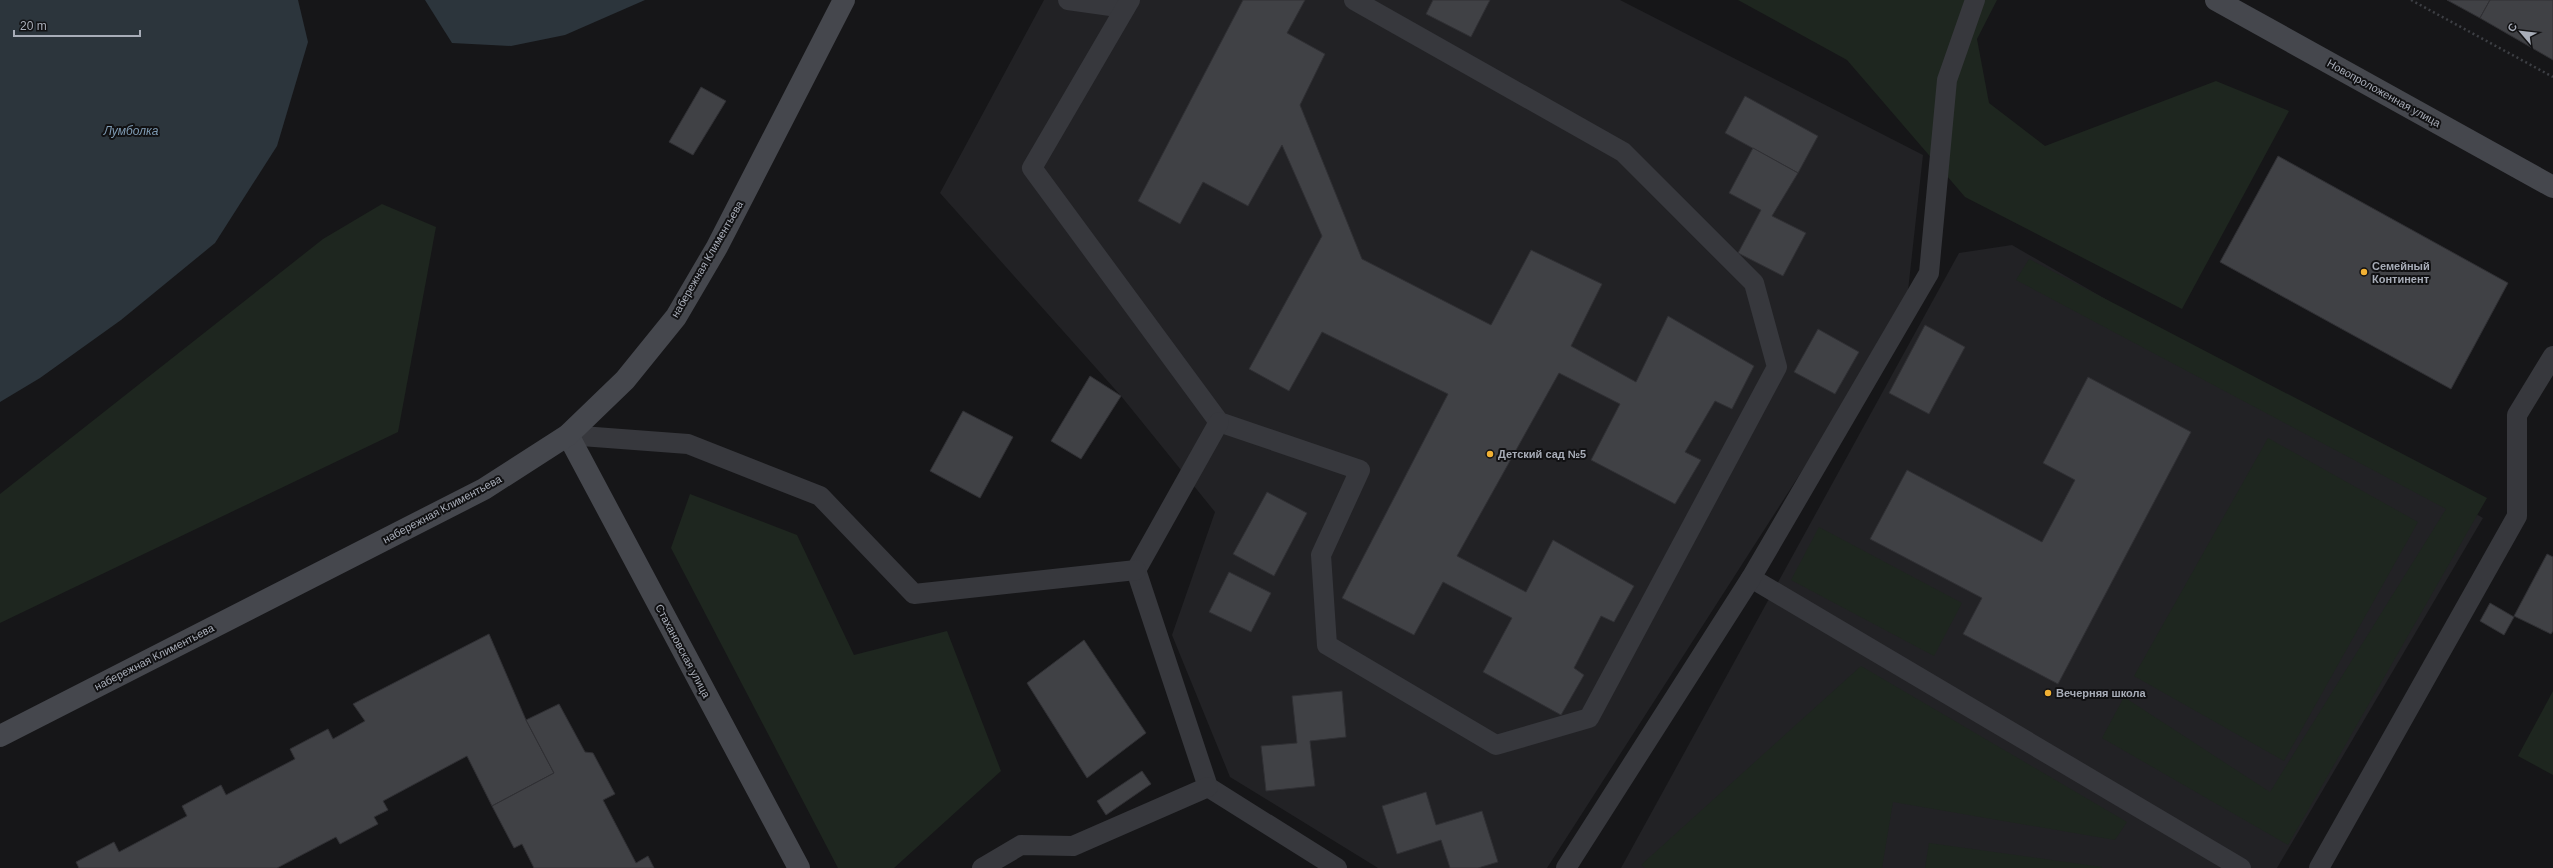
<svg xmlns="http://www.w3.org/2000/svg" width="2553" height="868" font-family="Arial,sans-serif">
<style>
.built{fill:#222225}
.green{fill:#1e261f}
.water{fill:#2c353c}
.building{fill:#404145;stroke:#303034}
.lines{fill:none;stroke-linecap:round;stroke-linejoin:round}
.path{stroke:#3d3f44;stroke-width:2.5;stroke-dasharray:2 3;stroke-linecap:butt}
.lane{stroke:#37383d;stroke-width:20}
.secondary{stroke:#45474d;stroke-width:22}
.poi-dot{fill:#f2b134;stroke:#111113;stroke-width:1.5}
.labels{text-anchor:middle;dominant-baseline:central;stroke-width:4;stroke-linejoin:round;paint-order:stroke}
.street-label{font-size:11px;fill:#a8adb8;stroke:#111113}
.poi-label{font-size:11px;font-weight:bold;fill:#a8adb8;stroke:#111113;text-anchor:start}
.water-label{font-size:12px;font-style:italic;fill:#7f9bb3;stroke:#111113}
</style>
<rect width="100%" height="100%" fill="#161618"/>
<g class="built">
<polygon points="1044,0 1620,0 1923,155 1906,309 1547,868 1378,868 1230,777 1172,635 1215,512 1121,396 940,193"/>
<polygon points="2012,245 2483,518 2277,868 1621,868 1959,253"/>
</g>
<g class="green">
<polygon points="1738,0 1997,0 1977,39 1989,103 2045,146 2216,81 2289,111 2182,309 1965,197 1847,60"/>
<polygon points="382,204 436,227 398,432 0,623 0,494 323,239"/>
<polygon points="2029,259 2487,498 2288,845 2102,738 2124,697 2270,792 2446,509 2016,280"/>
<polygon points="2268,438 2418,522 2284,761 2134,676"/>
<polygon points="690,494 797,535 854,655 947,631 1001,771 894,868 838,868 671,548"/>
<polygon points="1819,527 1962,603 1934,656 1791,580"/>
<polygon points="1861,666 2127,822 2115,840 1893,802 1882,868 1645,868 1641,865"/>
<polygon points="2553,691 2553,775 2518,756"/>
<polygon points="1929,843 2102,867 2102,868 1925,868"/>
</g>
<g class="water">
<polygon points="0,0 298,0 308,42 277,146 215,243 121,320 40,378 0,402"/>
<polygon points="425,0 645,0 565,35 511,46 452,43"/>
</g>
<g class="building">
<polygon points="1243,0 1305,0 1287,33 1325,54 1300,105 1362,259 1491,325 1531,250 1602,284 1571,346 1636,382 1668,316 1754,366 1732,409 1715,401 1685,452 1701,460 1675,504 1591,460 1620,404 1559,373 1457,556 1526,592 1553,540 1634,586 1614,622 1601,616 1574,668 1584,675 1561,715 1483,672 1512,618 1443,582 1414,635 1342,598 1448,394 1322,332 1289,391 1249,369 1322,236 1282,145 1248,206 1203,182 1180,224 1138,201"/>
<polygon points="1433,0 1490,0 1471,37 1426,14"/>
<polygon points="2447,0 2490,0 2480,18"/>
<polygon points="2490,0 2553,0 2553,60 2480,18"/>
<polygon points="701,87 726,101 693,155 669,142"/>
<polygon points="1745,96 1818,136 1798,173 1725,133"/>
<polygon points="1753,148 1798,173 1772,216 1806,233 1783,276 1738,253 1761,210 1729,193"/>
<polygon points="2278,156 2508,283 2451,389 2220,262"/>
<polygon points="1925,325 1965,347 1929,414 1889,393"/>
<polygon points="1818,329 1859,352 1835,394 1794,372"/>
<polygon points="1090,376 1121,396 1081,459 1051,441"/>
<polygon points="2088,377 2191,432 2058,684 1963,634 1982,598 1870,539 1907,470 2042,542 2075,480 2043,463"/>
<polygon points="963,411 1013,437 980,498 930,471"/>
<polygon points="1267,492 1307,513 1274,576 1233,554"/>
<polygon points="2547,554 2553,557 2553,631 2551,634 2514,616"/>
<polygon points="1229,572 1271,593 1251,632 1209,612"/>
<polygon points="2490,603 2514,617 2504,635 2480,621"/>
<polygon points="489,634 526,720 554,773 492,806 467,756 383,801 388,810 374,817 378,824 340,844 336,837 277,868 79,868 76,862 114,842 119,852 187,816 182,806 221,785 226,795 295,759 290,749 328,729 333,739 365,721 353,704"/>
<polygon points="1084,640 1146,733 1087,778 1027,683"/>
<polygon points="1342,691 1346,737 1310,741 1315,786 1266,791 1261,746 1297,743 1292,696"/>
<polygon points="559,704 585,752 593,753 615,794 603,800 636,863 648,856 654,868 534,868 522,844 514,848 492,806 554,773 526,720"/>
<polygon points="1142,771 1151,784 1106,815 1097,801"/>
<polygon points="1426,792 1436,825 1482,811 1498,862 1478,868 1450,868 1441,840 1397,854 1382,806"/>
</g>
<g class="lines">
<polyline class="path" points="2411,0 2553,77"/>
<g class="lane">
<polyline points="1068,0 1125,8"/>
<polyline points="1130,0 1032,168 1219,422 1360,470 1321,555 1327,645 1496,745 1589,718 1777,367 1754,283 1623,152 1354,0"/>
<polyline points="1219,422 1136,570 1208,787 1337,868"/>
<polyline points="568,435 688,444 820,496 914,594 1136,570"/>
<polyline points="1751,578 2241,868"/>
<polyline points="982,868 1021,845 1073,846 1208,787"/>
<polyline points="1566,868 1751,578 1929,273 1947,80 1975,0"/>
<polyline points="2319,868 2517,516 2517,415 2553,356"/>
</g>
<g class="secondary">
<polyline points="2216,0 2553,187"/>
<polyline points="568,435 799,868"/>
<polyline points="0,736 484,489 568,435 625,380 676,317 717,247 844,0"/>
</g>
</g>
<g class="poi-dot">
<circle cx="2364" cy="272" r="4"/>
<circle cx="1490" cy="454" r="4"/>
<circle cx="2048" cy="693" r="4"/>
</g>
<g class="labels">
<g class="street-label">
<text transform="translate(2384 93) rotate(29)">Новопроложенная улица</text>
<text transform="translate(707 259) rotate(-60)">набережная Климентьева</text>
<text transform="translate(442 509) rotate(-28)">набережная Климентьева</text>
<text transform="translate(683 651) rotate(62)">Стахановская улица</text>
<text transform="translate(154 657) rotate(-27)">набережная Климентьева</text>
</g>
<g class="poi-label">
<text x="2372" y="266">Семейный<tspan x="2372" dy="13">Континент</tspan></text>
<text x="1498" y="454">Детский сад №5</text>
<text x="2056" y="693">Вечерняя школа</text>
</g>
<g class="water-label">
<text x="131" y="131">Лумболка</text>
</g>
</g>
<g transform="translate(2521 32) rotate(298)" stroke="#111113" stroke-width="3" paint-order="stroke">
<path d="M0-3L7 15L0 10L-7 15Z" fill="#a8adb8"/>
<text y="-6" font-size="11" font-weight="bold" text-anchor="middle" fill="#a8adb8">С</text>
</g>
<path d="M14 30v6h126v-6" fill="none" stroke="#a8adb8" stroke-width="2"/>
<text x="20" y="30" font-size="12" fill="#a8adb8" stroke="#111113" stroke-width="3" paint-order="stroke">20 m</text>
</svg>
